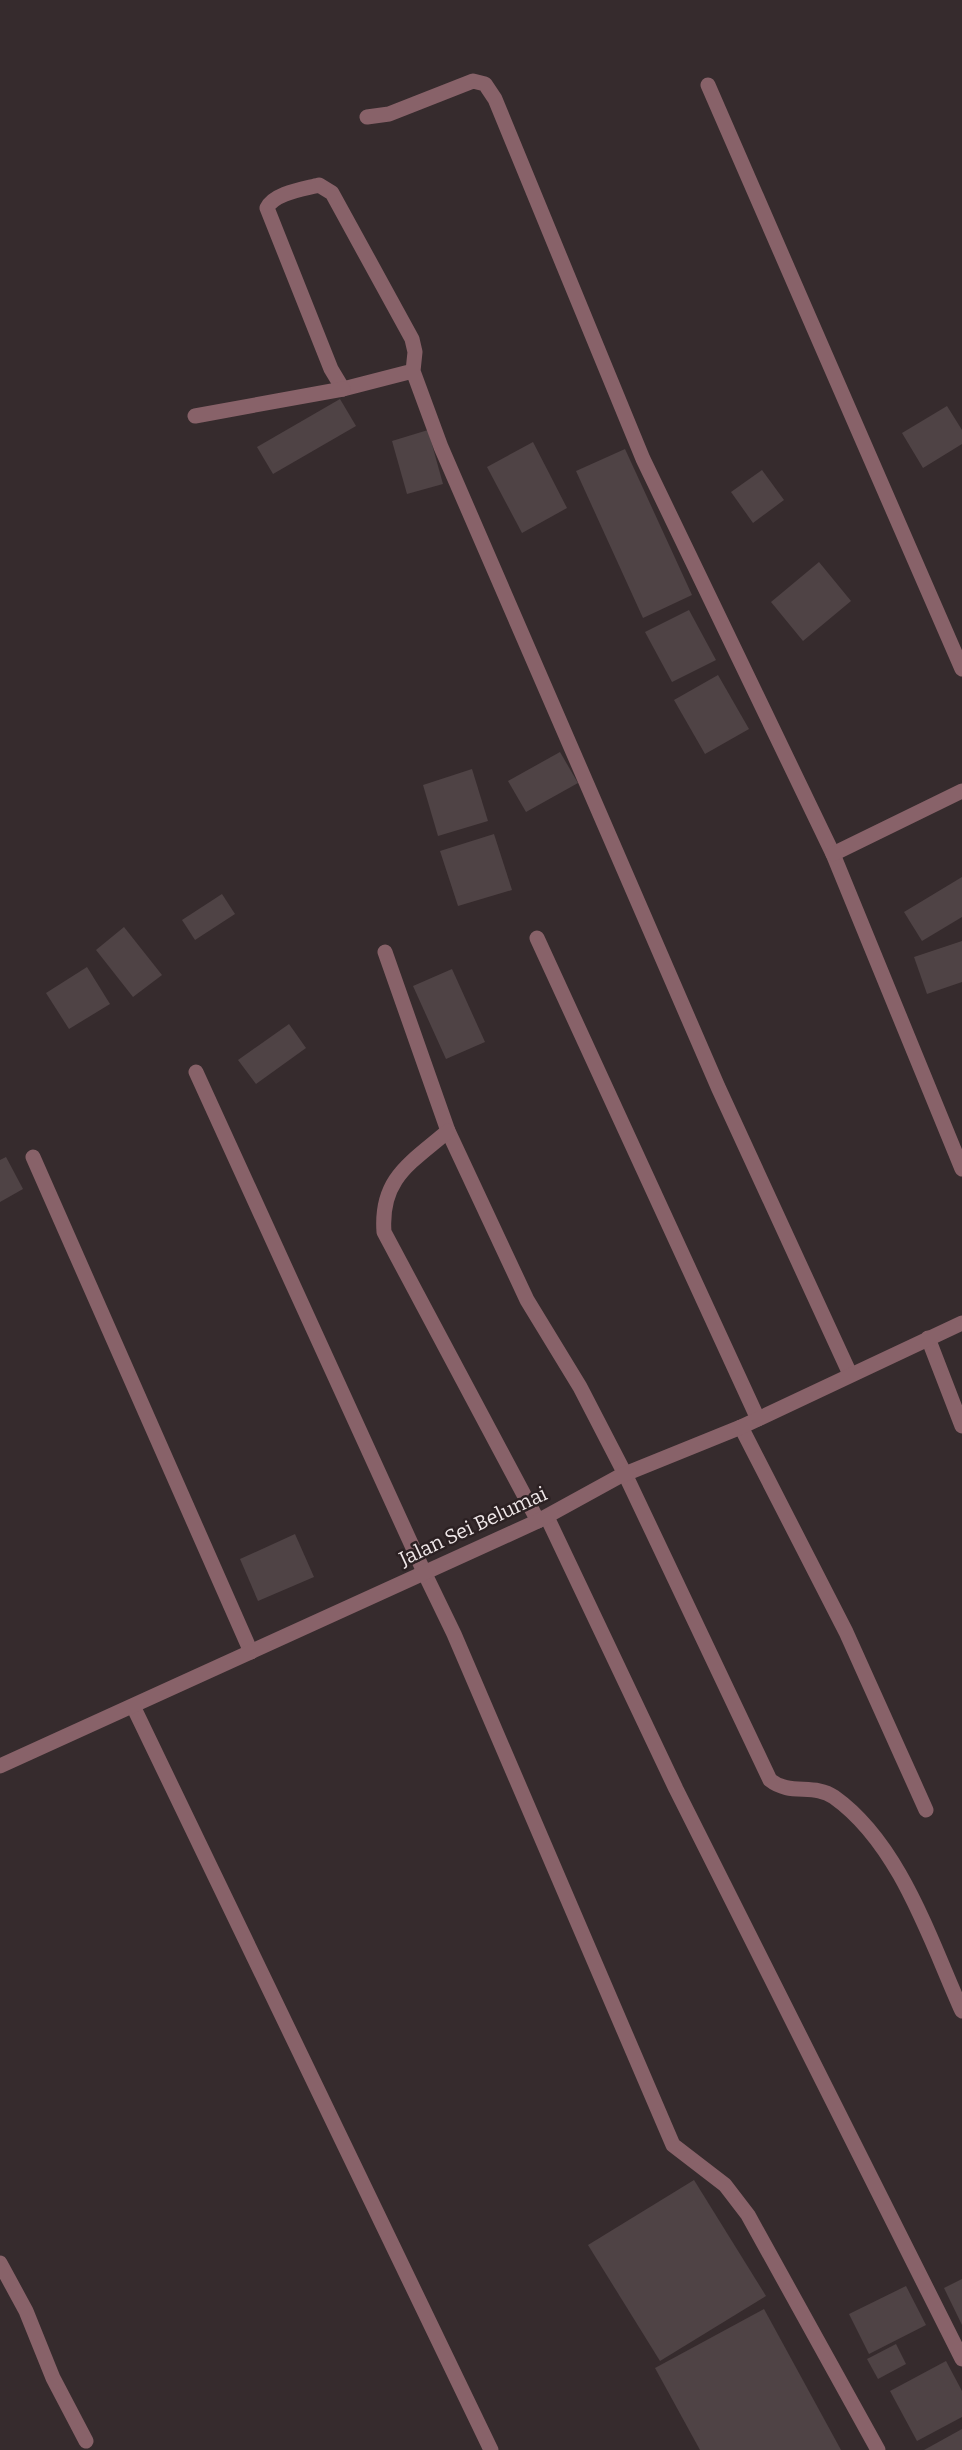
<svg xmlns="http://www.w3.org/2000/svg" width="962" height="2450" font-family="Bitter,serif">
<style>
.building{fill:#4f4345}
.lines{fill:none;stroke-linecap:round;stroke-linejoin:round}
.minor{stroke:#886269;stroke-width:15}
.labels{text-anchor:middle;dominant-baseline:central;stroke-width:5;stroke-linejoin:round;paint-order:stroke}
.street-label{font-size:20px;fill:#f0e8e9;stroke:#2c2123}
</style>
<rect width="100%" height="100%" fill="#362b2d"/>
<g class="building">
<polygon points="340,399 356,426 273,474 257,447"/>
<polygon points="947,406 962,430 962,444 923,468 902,433"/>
<polygon points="428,430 443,484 407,494 392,441"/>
<polygon points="533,442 567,508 522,533 487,467"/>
<polygon points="625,449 692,595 643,618 576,471"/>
<polygon points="762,470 784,500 753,523 731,492"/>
<polygon points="819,562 851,601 803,641 771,602"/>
<polygon points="689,610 716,660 672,682 645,632"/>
<polygon points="718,675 749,729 705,754 674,700"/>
<polygon points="560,752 578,783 526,812 508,781"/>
<polygon points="472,769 488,821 438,836 423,785"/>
<polygon points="494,834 512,890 458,906 440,851"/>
<polygon points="962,877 962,917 922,941 904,912"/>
<polygon points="222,894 235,914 195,940 182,920"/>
<polygon points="124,927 162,975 133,997 96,950"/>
<polygon points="962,941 962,982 927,994 914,957"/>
<polygon points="87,967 110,1004 69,1029 46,993"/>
<polygon points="452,969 485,1042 446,1059 413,986"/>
<polygon points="289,1024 306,1048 256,1084 238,1060"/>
<polygon points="6,1157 23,1189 0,1202 0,1160"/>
<polygon points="295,1534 314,1577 258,1601 240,1559"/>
<polygon points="694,2180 766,2296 660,2361 588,2245"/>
<polygon points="962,2279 962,2325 944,2288"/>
<polygon points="906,2286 926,2325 869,2354 849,2314"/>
<polygon points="764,2309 841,2450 700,2450 655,2368"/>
<polygon points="896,2344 906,2364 878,2379 867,2359"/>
<polygon points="946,2361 962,2391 962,2417 917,2441 890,2391"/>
<polygon points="962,2429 962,2450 924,2450"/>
</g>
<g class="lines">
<g class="minor">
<polyline points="708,85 962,669"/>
<polyline points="367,117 389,114 473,81 485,84 495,99 643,459 833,854 962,1169"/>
<path d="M413,371L415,352L412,339L332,193L319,185C304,189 274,193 267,208L331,369L343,389L413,371L441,447L718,1087L850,1374"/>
<polyline points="195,416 343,389"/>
<polyline points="833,854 962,791"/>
<polyline points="537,938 758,1419"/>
<path d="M385,952L448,1131L527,1300L580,1387L625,1474L770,1780C790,1796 814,1783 834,1797C900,1844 930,1940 962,2011"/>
<polyline points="196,1072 424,1572 454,1634 673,2145 725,2185 748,2215 878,2450"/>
<path d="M448,1131C411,1163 380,1178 384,1232L538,1521"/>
<polyline points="33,1157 251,1652"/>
<polyline points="928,1338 962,1426"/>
<polyline points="741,1427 846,1632 926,1810"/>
<polyline points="547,1517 676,1789 962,2359"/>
<polyline points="133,1706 491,2450"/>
<polyline points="0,1766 538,1521 620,1476 741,1427 962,1323"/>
<polyline points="0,2263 26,2311 53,2378 86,2441"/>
</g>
</g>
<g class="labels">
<g class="street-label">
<text transform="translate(473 1526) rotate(-25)">Jalan Sei Belumai</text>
</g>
</g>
</svg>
